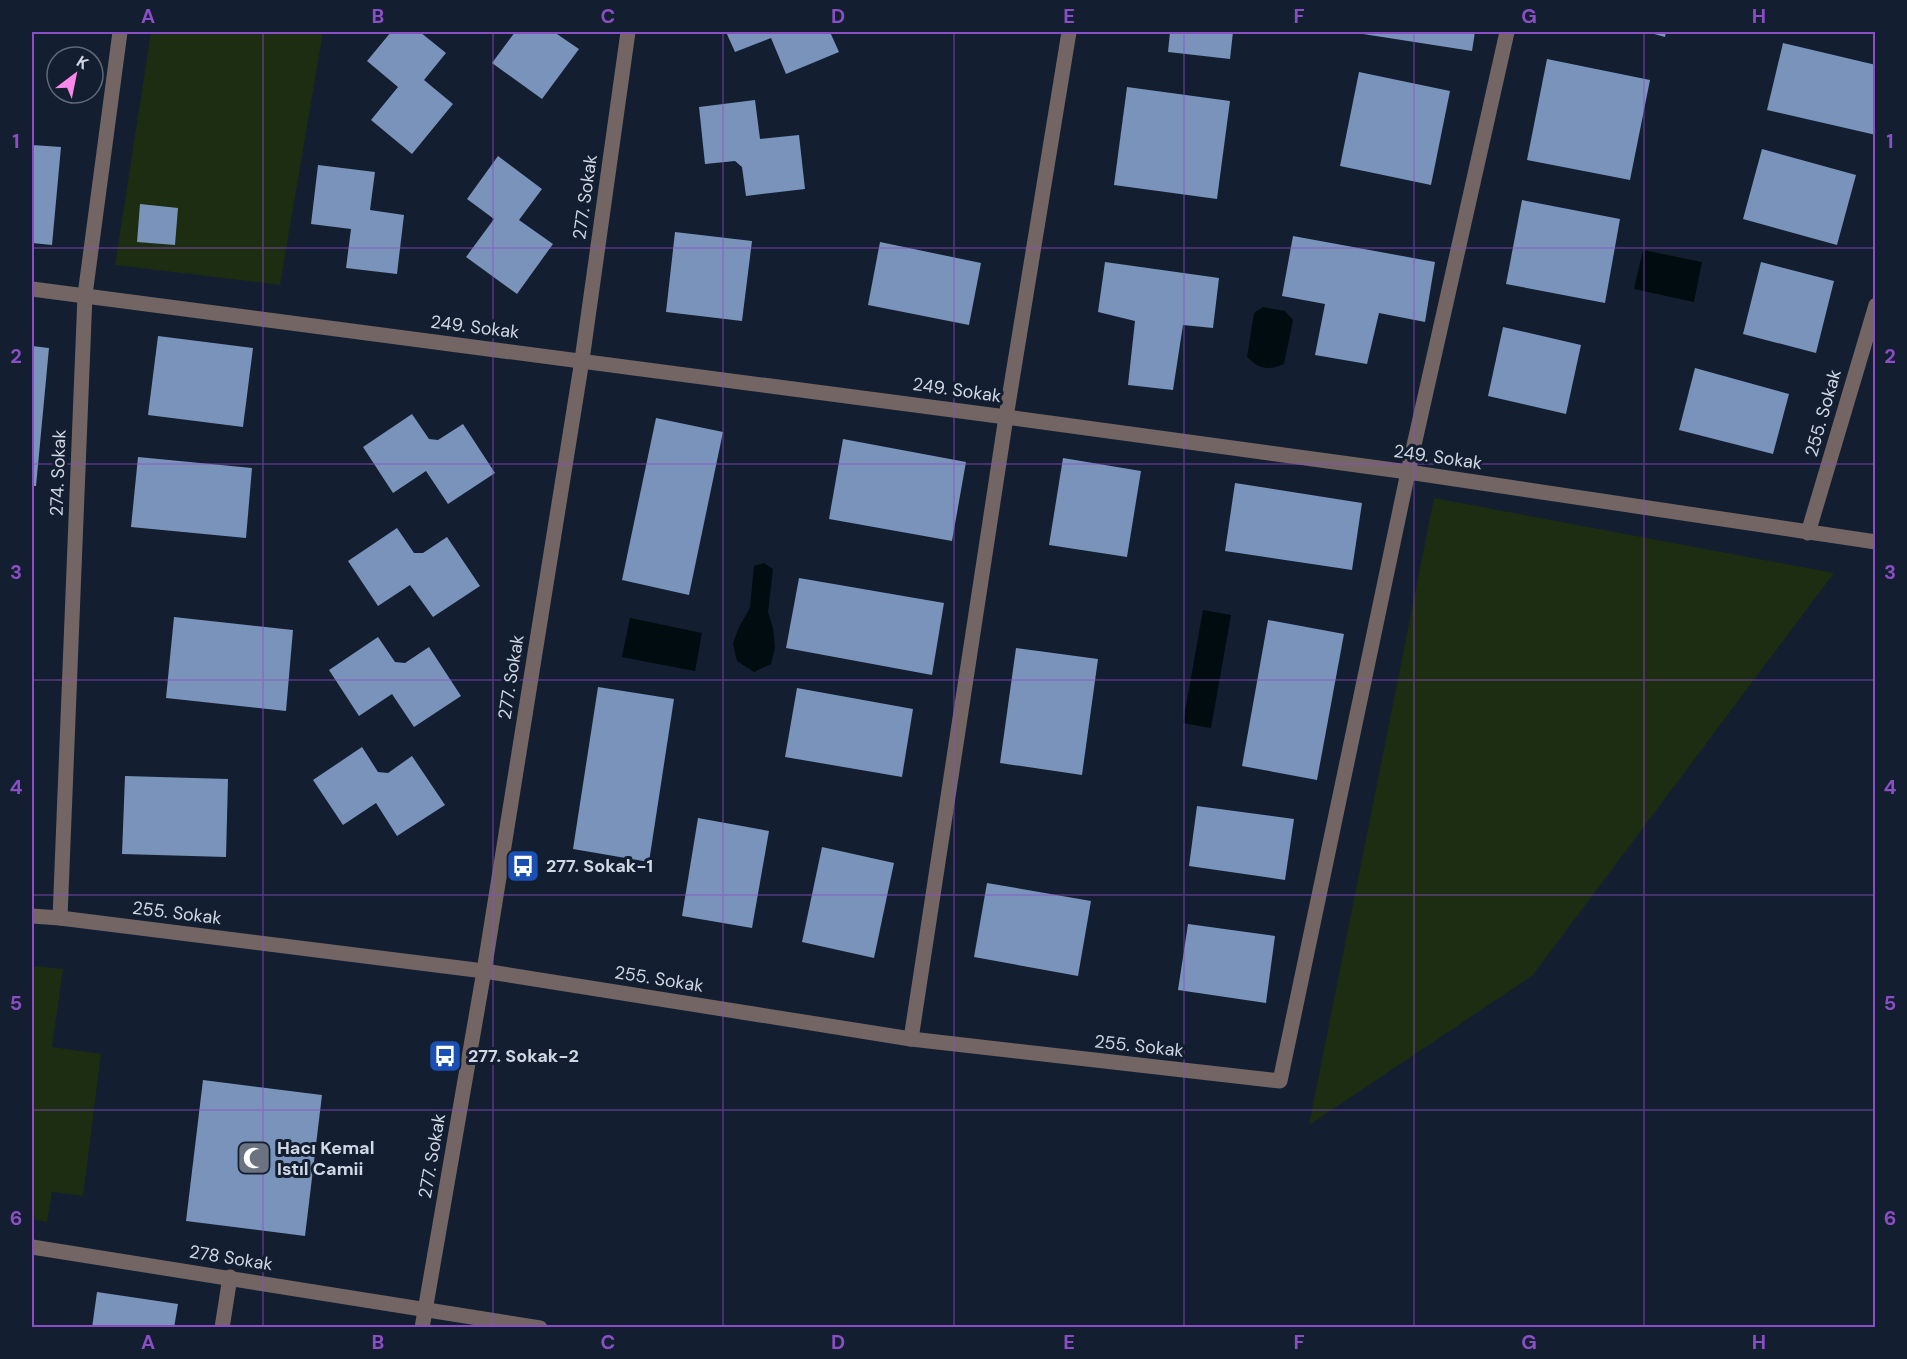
<svg xmlns="http://www.w3.org/2000/svg" width="1907" height="1359" font-family="'DM Sans',sans-serif">
<style>
.green{fill:#1c2d12}
.water{fill:#000c10}
.building{fill:#7993bb}
.lines{fill:none;stroke-linecap:round;stroke-linejoin:round}
.minor{stroke:#726564;stroke-width:15}
.grid{fill:none;stroke:#8c4ec6;stroke-width:1.5;stroke-opacity:0.55}
.labels{text-anchor:middle;dominant-baseline:central;stroke-width:6;stroke-linejoin:round;paint-order:stroke}
.street-label{font-size:18px;fill:#d0d8e4;stroke:#131e30}
.poi-label{font-size:18px;font-weight:bold;fill:#d0d8e4;stroke:#131e30;text-anchor:start}
.neatline{fill:none;stroke:#8c4ec6;stroke-width:2}
.grid-label{font-size:20px;text-anchor:middle;font-weight:bold;fill:#8c4ec6}
</style>
<rect width="100%" height="100%" fill="#131e30"/>
<g class="green">
<polygon points="151,32 323,32 280,285 115,265"/>
<polygon points="1434,498 1834,573 1532,976 1309,1125"/>
<polygon points="32,966 63,969 52,1047 101,1054 83,1196 52,1192 47,1222 32,1219"/>
</g>
<g class="water">
<polygon points="1643,250 1702,262 1694,302 1634,289"/>
<path d="M1263,307L1285,311L1293,320L1284,364C1268,371 1259,369 1247,357L1254,313Z"/>
<polygon points="764,563 773,569 768,612 773,628 775,647 771,664 754,672 737,661 733,643 739,627 750,608 754,566"/>
<polygon points="1203,610 1231,615 1211,728 1183,723"/>
<polygon points="630,618 702,633 695,671 622,657"/>
</g>
<g class="building">
<polygon points="391,32 420,32 446,53 424,80 453,104 412,154 371,120 398,87 367,61"/>
<polygon points="515,32 554,32 579,49 542,99 492,63"/>
<polygon points="726,32 830,32 839,52 786,74 771,38 735,52"/>
<polygon points="1170,32 1233,32 1230,59 1168,52"/>
<polygon points="1363,32 1475,32 1472,51 1363,34"/>
<polygon points="1647,32 1666,32 1665,37"/>
<polygon points="1783,43 1876,65 1876,135 1767,110"/>
<polygon points="1547,59 1650,80 1630,180 1527,160"/>
<polygon points="1359,72 1450,91 1431,185 1340,166"/>
<polygon points="1127,87 1230,101 1217,199 1114,185"/>
<polygon points="755,100 760,139 799,135 805,189 746,196 742,167 735,161 705,164 699,107"/>
<polygon points="32,145 61,147 52,245 32,243"/>
<polygon points="1762,149 1856,175 1837,245 1743,219"/>
<polygon points="498,156 542,189 519,220 553,244 517,294 466,257 494,219 467,199"/>
<polygon points="318,165 375,172 370,210 404,215 397,274 346,268 351,229 311,224"/>
<polygon points="1522,200 1620,219 1605,303 1506,284"/>
<polygon points="140,204 178,208 175,245 137,242"/>
<polygon points="675,232 752,241 742,321 666,312"/>
<polygon points="1293,236 1435,262 1425,322 1379,313 1367,364 1315,355 1325,304 1282,296"/>
<polygon points="880,242 981,263 969,325 868,305"/>
<polygon points="1105,262 1219,278 1213,328 1183,325 1173,390 1128,385 1135,321 1098,312"/>
<polygon points="1761,262 1834,281 1816,353 1743,334"/>
<polygon points="1503,327 1581,345 1566,414 1488,396"/>
<polygon points="158,336 253,348 243,427 148,415"/>
<polygon points="32,346 49,348 36,486 32,486"/>
<polygon points="1695,368 1789,394 1773,454 1679,430"/>
<polygon points="412,414 429,439 438,440 463,424 495,473 448,504 426,471 393,493 363,447"/>
<polygon points="656,418 723,432 689,595 622,580"/>
<polygon points="843,439 966,462 952,541 829,519"/>
<polygon points="138,457 252,468 246,538 131,527"/>
<polygon points="1063,458 1141,471 1127,557 1049,545"/>
<polygon points="1235,483 1362,503 1352,570 1225,551"/>
<polygon points="397,528 414,553 423,553 447,537 480,586 433,617 410,585 378,606 348,561"/>
<polygon points="799,578 944,603 932,675 786,648"/>
<polygon points="174,617 293,630 286,711 166,698"/>
<polygon points="1268,620 1344,634 1317,780 1242,766"/>
<polygon points="378,637 395,662 405,663 429,647 461,696 414,727 392,694 359,716 329,670"/>
<polygon points="1016,648 1098,659 1082,775 1000,763"/>
<polygon points="598,687 674,699 649,862 573,849"/>
<polygon points="797,688 913,709 902,777 785,757"/>
<polygon points="362,747 378,772 388,773 412,756 445,805 397,836 376,803 343,825 313,780"/>
<polygon points="125,776 228,779 226,857 122,854"/>
<polygon points="1197,806 1294,819 1285,880 1189,866"/>
<polygon points="698,818 769,831 752,928 682,916"/>
<polygon points="822,847 894,863 874,958 802,942"/>
<polygon points="987,883 1091,901 1078,976 974,957"/>
<polygon points="1188,924 1275,936 1266,1003 1178,990"/>
<polygon points="203,1080 322,1095 305,1236 186,1221"/>
<polygon points="97,1292 178,1304 174,1328 92,1328"/>
</g>
<g class="lines">
<g class="minor">
<polyline points="32,289 1006,417 1408,472 1876,542"/>
<polyline points="1808,533 1876,305"/>
<polyline points="32,916 60,918 484,971 911,1039 1280,1081 1408,472 1507,32"/>
<polyline points="60,918 85,295 120,32"/>
<polyline points="911,1039 1006,417 1069,32"/>
<polyline points="32,1247 540,1328"/>
<polyline points="222,1328 230,1277"/>
<polyline points="422,1328 484,971 582,360 628,32"/>
</g>
</g>
<path class="grid" d="M263,32V1328M493,32V1328M723,32V1328M954,32V1328M1184,32V1328M1414,32V1328M1644,32V1328M32,248H1876M32,464H1876M32,680H1876M32,895H1876M32,1110H1876"/>
<defs>
<symbol id="bus-square" viewBox="-11 -11 22 22"><rect x="-9" y="-9" width="18" height="18" rx="4" fill="#1a4fb4" stroke="#131e30"/><path d="M-5-6H5V4H4V6H2V4H-2V6H-4V4H-5ZM-3.5-4V0h7V-4ZM-3.5 1.2v1.5H-2V1.2ZM2 1.2v1.5H3.5V1.2Z" fill="#fff"/></symbol>
<symbol id="mosque-square" viewBox="-11 -11 22 22"><rect x="-9" y="-9" width="18" height="18" rx="4" fill="#6b7280" stroke="#131e30"/><path d="M3.5-4.9A6 6 0 1 0 3.5 4.9A5 5 0 1 1 3.5-4.9Z" fill="#fff"/></symbol>
</defs>
<g fill-rule="evenodd">
<use href="#bus-square" x="504" y="847" width="38" height="38"/>
<use href="#bus-square" x="426" y="1037" width="38" height="38"/>
<use href="#mosque-square" x="235" y="1139" width="38" height="38"/>
</g>
<g class="labels">
<g class="street-label">
<text transform="translate(585 197) rotate(-82)">277. Sokak</text>
<text transform="translate(475 327) rotate(7)">249. Sokak</text>
<text transform="translate(957 390) rotate(8)">249. Sokak</text>
<text transform="translate(1823 413) rotate(-74)">255. Sokak</text>
<text transform="translate(1438 457) rotate(8)">249. Sokak</text>
<text transform="translate(58 473) rotate(-88)">274. Sokak</text>
<text transform="translate(511 677) rotate(-81)">277. Sokak</text>
<text transform="translate(177 913) rotate(7)">255. Sokak</text>
<text transform="translate(659 979) rotate(9)">255. Sokak</text>
<text transform="translate(1139 1046) rotate(6)">255. Sokak</text>
<text transform="translate(432 1156) rotate(-80)">277. Sokak</text>
<text transform="translate(231 1258) rotate(9)">278 Sokak</text>
</g>
<g class="poi-label">
<text x="546" y="866">277. Sokak-1</text>
<text x="468" y="1056">277. Sokak-2</text>
<text x="277" y="1148">Hacı Kemal<tspan x="277" dy="21">Istıl Camii</tspan></text>
</g>
</g>
<rect width="1907" height="1359" fill="none" stroke="#131e30" stroke-width="66"/>
<g transform="translate(75 75) rotate(32)"><circle r="28" fill="#131e30" stroke="#5f6878" stroke-width="1.5"/>
<path d="M0-4.5L10 22L0 15L-10 22Z" fill="#f988e9"/>
<text y="-9" font-size="16" font-weight="bold" text-anchor="middle" fill="#d0d8e4">K</text>
</g>
<rect x="33" y="33" width="1841" height="1293" class="neatline"/>
<g class="grid-label">
<text x="148" y="23">A</text>
<text x="378" y="23">B</text>
<text x="608" y="23">C</text>
<text x="838" y="23">D</text>
<text x="1069" y="23">E</text>
<text x="1299" y="23">F</text>
<text x="1529" y="23">G</text>
<text x="1759" y="23">H</text>
<text x="16" y="148">1</text>
<text x="1890" y="148">1</text>
<text x="16" y="363">2</text>
<text x="1890" y="363">2</text>
<text x="16" y="579">3</text>
<text x="1890" y="579">3</text>
<text x="16" y="794">4</text>
<text x="1890" y="794">4</text>
<text x="16" y="1010">5</text>
<text x="1890" y="1010">5</text>
<text x="16" y="1225">6</text>
<text x="1890" y="1225">6</text>
<text x="148" y="1349">A</text>
<text x="378" y="1349">B</text>
<text x="608" y="1349">C</text>
<text x="838" y="1349">D</text>
<text x="1069" y="1349">E</text>
<text x="1299" y="1349">F</text>
<text x="1529" y="1349">G</text>
<text x="1759" y="1349">H</text>
</g>
</svg>
